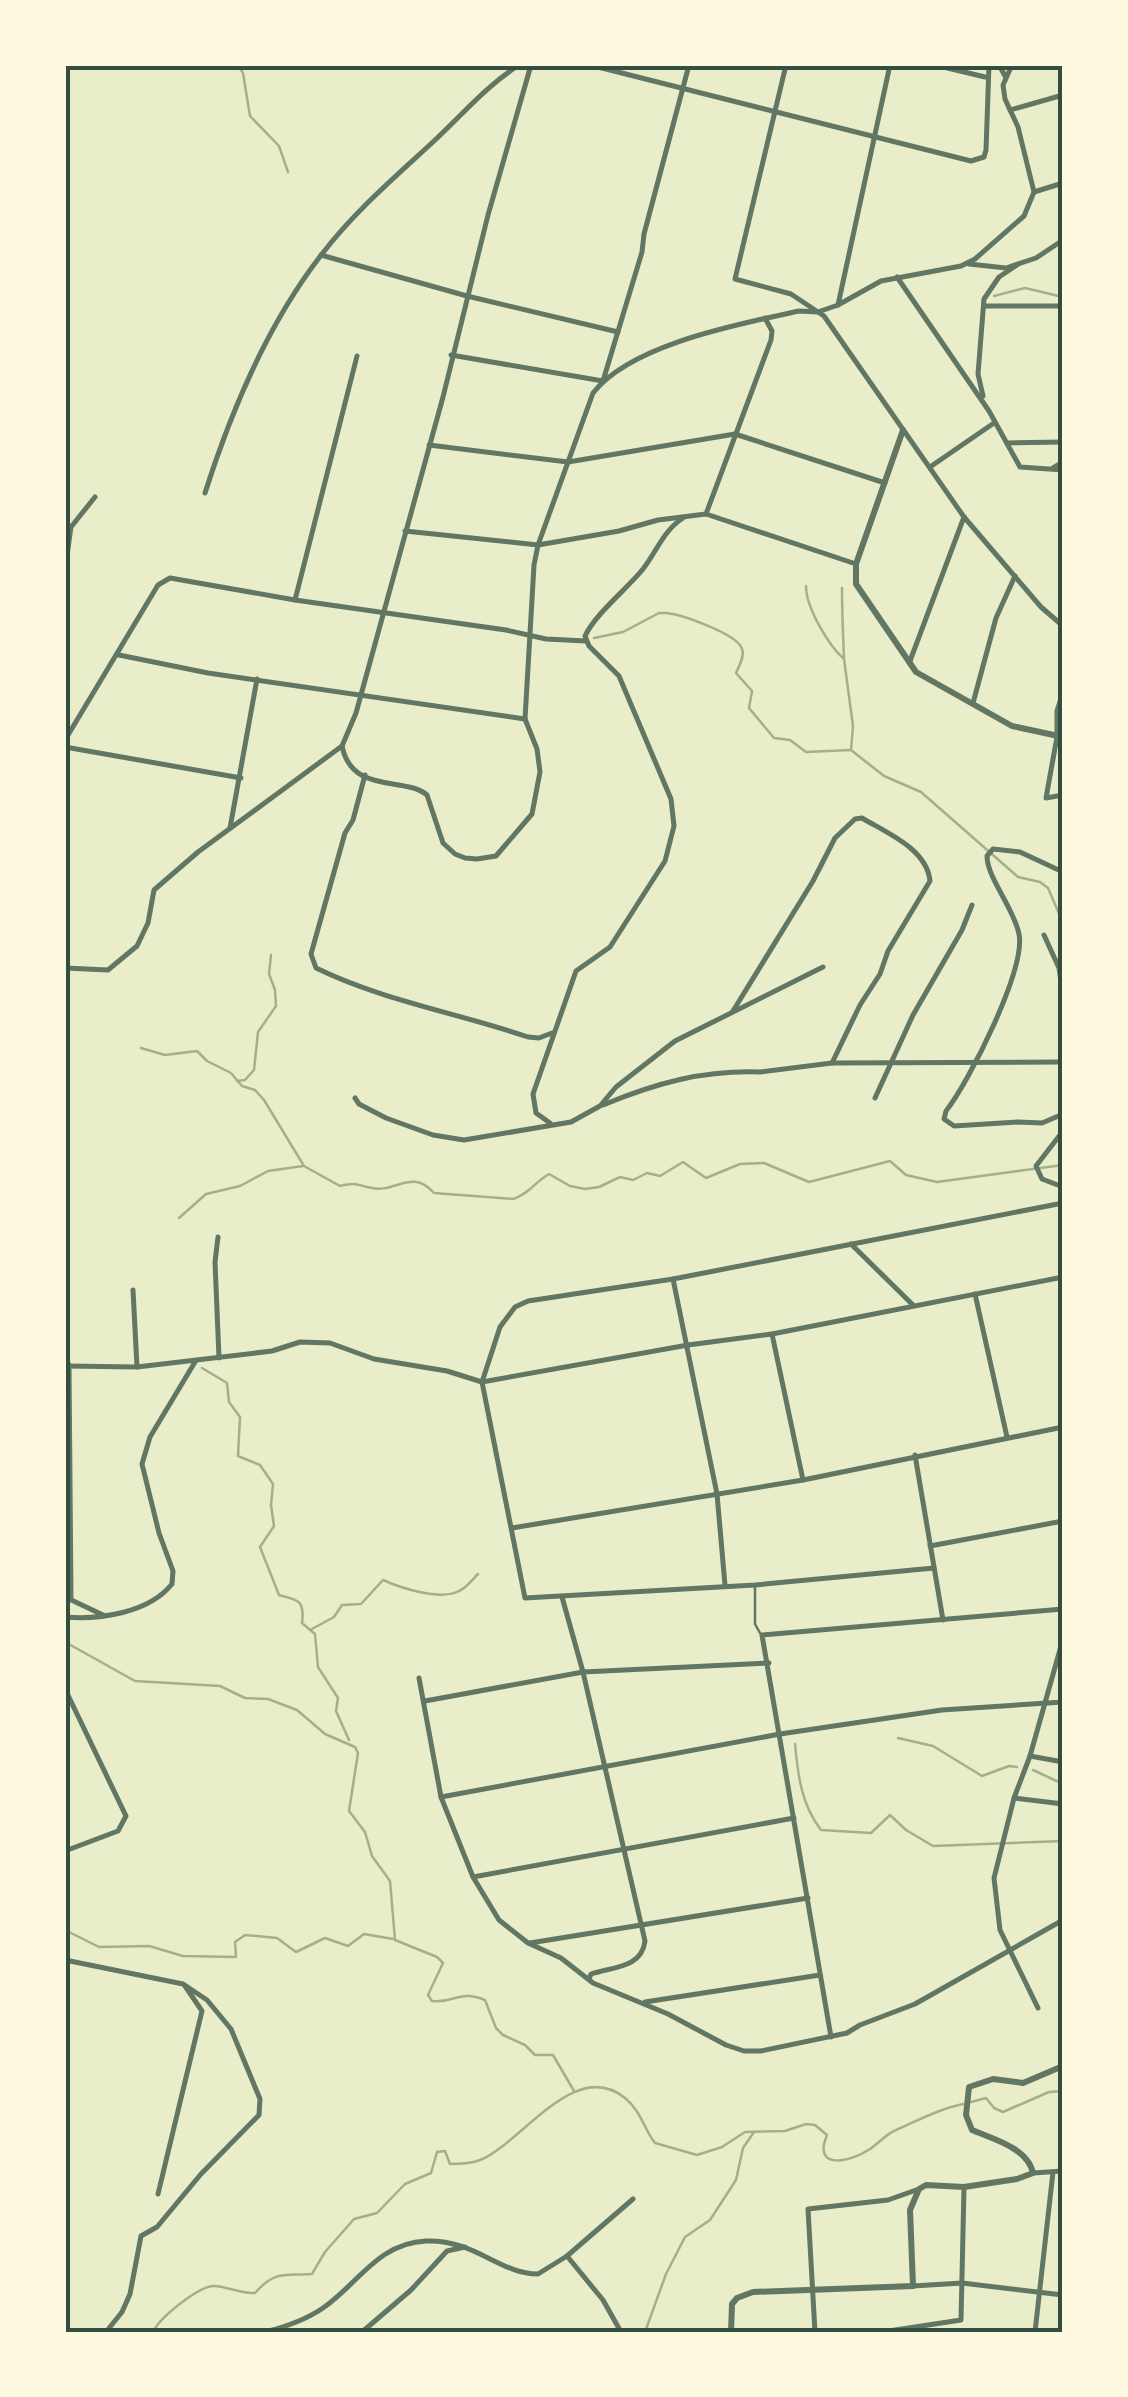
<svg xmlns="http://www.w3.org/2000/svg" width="1128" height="2397" font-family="Cabin,sans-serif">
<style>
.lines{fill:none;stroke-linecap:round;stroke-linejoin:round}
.stream{stroke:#a3b18a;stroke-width:2.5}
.service{stroke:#617663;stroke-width:2.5}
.minor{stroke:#617663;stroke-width:5}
.tertiary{stroke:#617663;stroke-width:6}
.neatline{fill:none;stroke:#344e41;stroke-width:4}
</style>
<rect width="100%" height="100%" fill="#e9edc9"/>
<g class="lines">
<g class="stream">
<polyline points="238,65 243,73 250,116 279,146 288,172"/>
<polyline points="994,296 1025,288 1063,297"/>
<path d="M806,586C806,608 829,646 844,659L853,726L851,750"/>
<path d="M842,588C842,612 843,635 844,658"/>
<path d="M594,638L623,632L659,613H667C682,615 738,634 742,649C745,656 739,666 736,673L752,691L749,708L774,738L790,740L806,752L851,750L884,776L921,792L1018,877L1040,882L1048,888L1063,923"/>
<path d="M141,1048L165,1055L197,1051L207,1061L231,1073L242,1086L255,1090L264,1100L304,1166L340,1186C358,1182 356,1185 372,1188C396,1193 412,1168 434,1193L513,1199C529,1194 535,1182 549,1174L570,1186L585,1189L599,1187L620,1177L633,1180L647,1173L660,1176L683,1162L706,1178L740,1164L764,1163L809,1182L890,1161L906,1175L937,1182L1063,1165"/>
<polyline points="237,1081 245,1080 254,1070 258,1032 276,1006 275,990 269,974 271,955"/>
<polyline points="179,1218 206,1194 240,1186 268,1171 303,1166"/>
<path d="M202,1368L227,1383L229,1402L240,1417L238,1456L260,1465L273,1484L271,1505L274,1526L260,1547L279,1595C297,1600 305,1599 302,1623L315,1634L318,1667L338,1698L336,1711L349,1740"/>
<path d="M310,1630L334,1617L342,1605L361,1604L383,1580C401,1588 440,1601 459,1591C466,1588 473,1579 478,1574"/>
<path d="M65,1642L135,1681L220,1686L245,1698L268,1699L297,1710L325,1734L355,1747L358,1753L349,1811L365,1832L372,1856L390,1881L395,1940L437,1957L443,1963L428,1995L432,2001C454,2004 459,1989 485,2000L496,2028L503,2035L525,2045L535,2055H553L574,2091"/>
<polyline points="898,1738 933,1746 982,1776 1009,1766 1017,1767"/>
<path d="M795,1744C798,1775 801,1804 821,1830L871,1833L890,1815L906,1830L933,1846L1063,1841"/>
<polyline points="1033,1770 1063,1784"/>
<polyline points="65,1930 99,1947 149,1946 183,1956 236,1957 235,1942 245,1935 277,1938 296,1952 325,1938 348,1946 364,1934 393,1939"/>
<polyline points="971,2102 986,2098 994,2108 1003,2112 1049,2092 1063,2091"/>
<path d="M153,2332C160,2317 200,2285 215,2286C229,2287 241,2294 255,2293C275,2270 284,2276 312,2274L325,2252L354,2219L377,2213L405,2184L431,2173L437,2152L445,2151L450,2164C460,2164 471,2164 480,2160C522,2143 575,2057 625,2098C641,2111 644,2129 655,2143L697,2155L722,2147L745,2132L785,2131L806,2124L815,2125L827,2135C812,2171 851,2162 870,2149C879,2143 886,2134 896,2130C919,2120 939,2109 963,2104"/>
<polyline points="645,2332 666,2274 685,2237 710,2220 736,2180 743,2148 754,2132"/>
</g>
<polyline class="service" points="755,1587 755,1624 760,1633"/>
<g class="minor">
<polyline points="590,65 971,161 984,157 986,150 989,65"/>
<polyline points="786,65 735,279 791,294 824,316 964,517 1041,607 1063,626"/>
<polyline points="935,65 985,77"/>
<polyline points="999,65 1005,76"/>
<polyline points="1010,110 1063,95"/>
<polyline points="1034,192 1063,183"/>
<polyline points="321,255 467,296 618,332"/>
<polyline points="969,264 1006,268 1036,258 1063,240"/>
<polyline points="897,277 989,411 1020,467 1063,470"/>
<polyline points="838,305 890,65"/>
<polyline points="984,306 1063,306"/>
<polyline points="451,355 603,381 642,252 644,234 689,65"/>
<polyline points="983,396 978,374 984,299 999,277 1017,265"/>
<polyline points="1007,443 1063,442"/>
<polyline points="429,445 568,462 735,434 885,483"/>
<polyline points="930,467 994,423"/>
<polyline points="1053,468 1063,462"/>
<path d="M205,493C231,411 268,323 322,254C354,212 395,177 434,141C462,115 486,86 519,65"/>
<polyline points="706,514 771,340 772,331 765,318"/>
<polyline points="405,531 538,545 619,531 658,520 706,514 856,564"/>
<polyline points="65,570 71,527 95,497"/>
<polyline points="295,600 357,356"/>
<polyline points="119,655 208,673 525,719"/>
<polyline points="910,661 964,517"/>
<polyline points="1063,692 1057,711 1057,737 1046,798 1063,795"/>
<polyline points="973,703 996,618 1015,576"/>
<polyline points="65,740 158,585 170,578 295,600 506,630 546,639 586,641"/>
<path d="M342,746C352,795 405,776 427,795L443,843L455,854L465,858L477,859L496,856L532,814L540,772L537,749L525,719L534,565L538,545L593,393C631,344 740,324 799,311L818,312L838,305L881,281L961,266L975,259L1024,216L1034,192L1018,127L1005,99L1003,85L1012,65"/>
<polyline points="65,747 241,778"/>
<path d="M365,775L353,820L345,833L311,954L316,968C384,1001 458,1013 528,1037L539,1038L552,1033"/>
<polyline points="230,828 257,679"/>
<path d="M1063,872L1020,852L993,849L987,856C987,878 1014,908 1019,934C1026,969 969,1082 946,1111L944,1119L954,1126L1018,1122L1042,1123L1063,1114"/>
<polyline points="1044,935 1059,968 1063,995"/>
<polyline points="65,968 108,970 137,946 148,923 154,890 198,852 342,746 356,713 443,397 488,215 531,65"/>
<path d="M733,1011L813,881L835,838L855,819L862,818C887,833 927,849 930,881L888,951L880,974L860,1005L832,1063"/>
<polyline points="355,1098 359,1104 386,1118 433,1135 464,1140 571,1122 600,1106 616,1087 675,1041 823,967"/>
<polyline points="875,1098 913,1015 962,930 972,905"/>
<path d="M603,1105C656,1083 703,1070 760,1072L832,1063L1063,1062"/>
<path d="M550,1123L536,1113L533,1094L576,971L610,947L665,861L674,826L671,799L619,676L589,646L585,636C596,613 627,589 643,569C657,551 663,531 683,518"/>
<polyline points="1063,1131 1036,1166 1042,1179 1063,1187"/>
<polyline points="218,1237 215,1262 219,1358"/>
<polyline points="851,1244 913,1305"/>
<polyline points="673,1279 717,1494 725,1585"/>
<polyline points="133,1290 137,1367"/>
<polyline points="975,1294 1007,1437"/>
<polyline points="772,1334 803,1480"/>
<polyline points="65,1354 69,1366 71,1600"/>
<polyline points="65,1366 137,1367 272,1351 300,1342 330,1343 374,1359 447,1371 482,1382 688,1345 772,1334 1063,1277"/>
<polyline points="915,1455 943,1620"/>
<polyline points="512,1528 803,1480 1063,1427"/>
<polyline points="930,1546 1063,1521"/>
<polyline points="934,1568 755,1585 525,1598 482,1382 500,1327 515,1307 528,1301 673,1279 1063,1203"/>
<polyline points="65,1597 103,1615"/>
<path d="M562,1597L583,1672L645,1941C642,1968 612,1967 591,1974L589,1979"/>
<path d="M65,1617C99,1620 149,1613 172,1584L173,1571L159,1533L142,1464L150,1437L195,1362"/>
<polyline points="419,1678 441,1797 473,1877 499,1920 528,1943 561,1958 593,1983 668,2014 726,2045 744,2051 761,2051 847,2033 860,2025 915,2004 1063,1920"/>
<polyline points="65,1689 126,1816 118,1831 65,1851"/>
<polyline points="425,1701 583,1672 769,1663"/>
<polyline points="1030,1756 1063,1762"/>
<polyline points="441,1797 780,1734 942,1710 1063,1702"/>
<polyline points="1014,1798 1063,1804"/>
<polyline points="473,1877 794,1818"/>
<polyline points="530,1943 808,1898"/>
<polyline points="65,1960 183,1984 207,2000 231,2029 260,2099 259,2115 201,2174 157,2227 141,2236 130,2294 122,2312 106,2332"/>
<polyline points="645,2002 820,1975"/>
<polyline points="1038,2008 1000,1930 994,1878 1014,1798 1030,1756 1063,1639"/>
<polyline points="831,2037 762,1635 1063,1609"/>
<polyline points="1033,2173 1063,2171"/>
<polyline points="158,2194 202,2011 185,1986"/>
<polyline points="567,2256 603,2300 621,2332"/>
<polyline points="913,2286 962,2283 1063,2295"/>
<path d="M265,2332C285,2327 307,2319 323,2308C358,2284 378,2243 426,2241C474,2239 502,2275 538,2274L567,2256L633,2199"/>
<polyline points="362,2332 411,2290 447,2251 465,2247"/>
<polyline points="815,2332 808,2209 888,2200 919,2189"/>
<polyline points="882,2332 961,2320 964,2188"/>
<polyline points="1035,2332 1053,2172"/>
</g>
<g class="tertiary">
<polyline points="903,430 856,564 856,584 916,672 1012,726 1063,737"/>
<path d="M731,2332L732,2304L737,2298L753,2292L913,2286L910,2210L919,2189L926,2185L964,2187L1017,2179L1033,2173C1028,2148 993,2139 972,2130L966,2115L969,2087L993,2079L1023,2083L1063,2066"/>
</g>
</g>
<rect width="1128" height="2397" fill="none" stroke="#fefae0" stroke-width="135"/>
<rect x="68" y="68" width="992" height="2262" class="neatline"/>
</svg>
